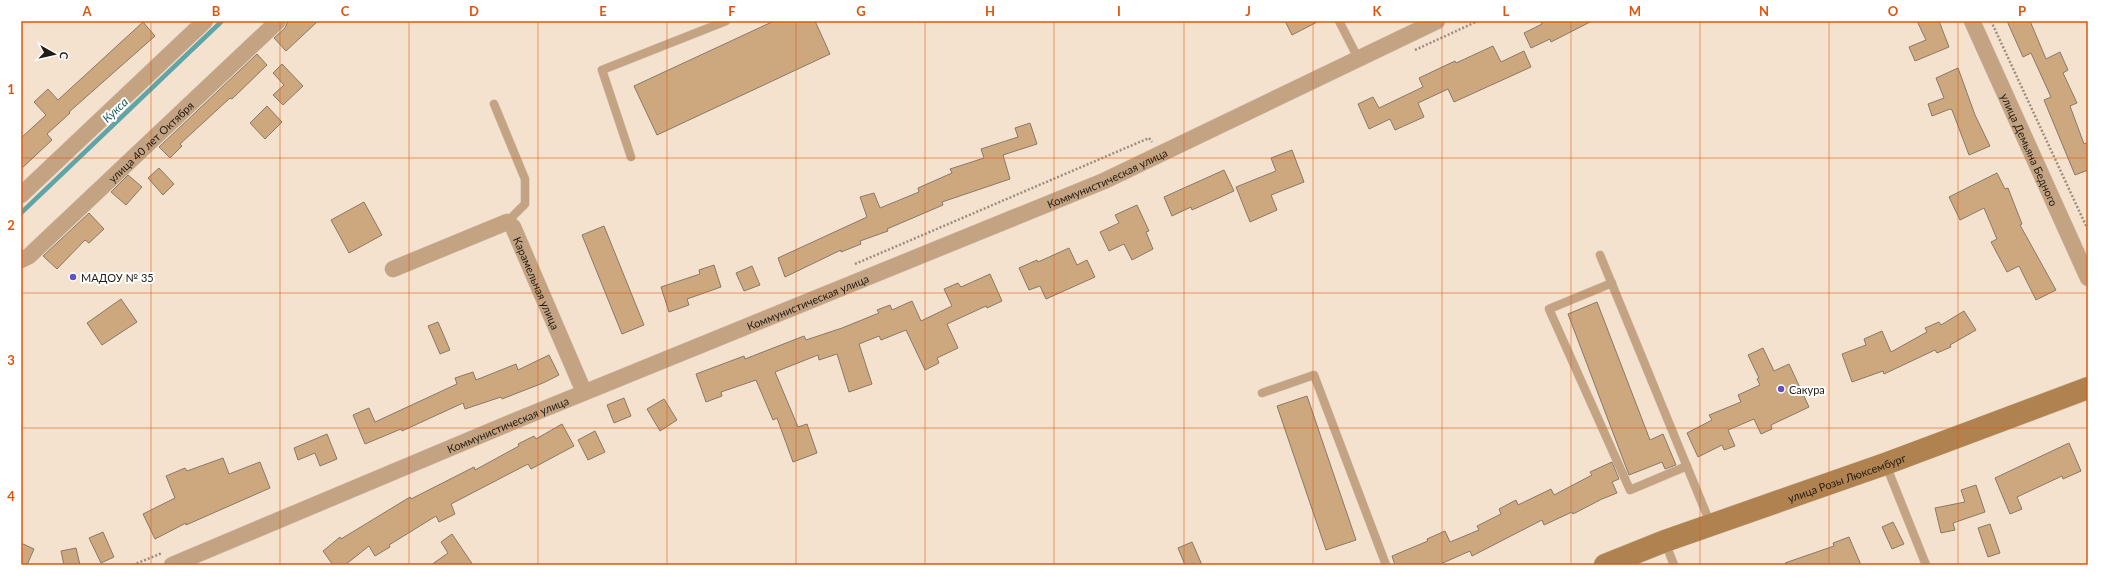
<svg xmlns="http://www.w3.org/2000/svg" width="2109" height="586" font-family="Lato,sans-serif">
<style>
.lines{fill:none;stroke-linecap:round;stroke-linejoin:round}
.stream{stroke:#5fa5a8;stroke-width:4.5}
.building{fill:#cda87f;stroke:#897968}
.lane-casing{stroke:#cebead;stroke-width:9}
.street-casing{stroke:#cebead;stroke-width:17}
.secondary-casing{stroke:#cebead;stroke-width:23}
.path{stroke:#9b8e80;stroke-width:2.5;stroke-dasharray:2 2;stroke-linecap:butt}
.lane{stroke:#c3a382;stroke-width:8}
.street{stroke:#c3a382;stroke-width:16}
.secondary{stroke:#b0824f;stroke-width:22}
.grid{fill:none;stroke:#de560c;stroke-width:1;stroke-opacity:0.55}
.poi-dot{fill:#6250c8;stroke:#fff;stroke-width:1.5}
.labels{text-anchor:middle;dominant-baseline:central;stroke-width:4;stroke-linejoin:round;paint-order:stroke}
.street-label{font-size:11px;fill:#211b14;stroke:#fff}
.poi-label{font-size:11px;fill:#211b14;stroke:#fff;text-anchor:start}
.water-label{font-size:12px;font-style:italic;fill:#215d5f;stroke:#fff}
.neatline{fill:none;stroke:#de560c;stroke-width:1.5}
.grid-label{font-size:13px;text-anchor:middle;font-weight:bold;fill:#de560c}
</style>
<rect width="100%" height="100%" fill="#f4e2cf"/>
<g class="lines">
<polyline class="stream" points="21,213 222,21"/>
</g>
<g class="building">
<polygon points="288,21 318,21 286,51 274,38 285,28"/>
<polygon points="774,21 815,21 830,54 657,135 634,86"/>
<polygon points="1285,21 1319,21 1292,35"/>
<polygon points="1541,21 1592,21 1551,42 1550,39 1531,48 1524,33 1542,24"/>
<polygon points="1917,21 1939,21 1949,47 1915,61 1909,47 1926,40"/>
<polygon points="2007,21 2030,21 2046,59 2060,52 2068,70 2063,73 2077,103 2070,106 2084,144 2088,142 2088,170 2075,175 2044,100 2051,97 2031,53 2023,57"/>
<polygon points="143,22 155,36 69,112 70,113 47,134 52,140 21,169 21,138 46,115 34,102 48,89 58,100"/>
<polygon points="1493,46 1501,62 1524,51 1531,67 1454,102 1448,89 1418,103 1424,117 1395,130 1390,119 1369,129 1358,104 1373,97 1379,108 1423,87 1419,78 1455,61 1456,63"/>
<polygon points="257,54 267,65 232,99 230,98 180,144 182,146 170,158 159,147"/>
<polygon points="282,64 303,86 283,105 273,95 284,85 273,73"/>
<polygon points="1958,68 1975,115 1990,146 1969,155 1952,110 1950,109 1932,116 1928,104 1944,98 1936,78"/>
<polygon points="267,106 282,122 265,139 250,123"/>
<polygon points="1030,123 1037,144 1003,155 1010,179 942,202 943,205 887,229 888,231 860,241 861,244 841,252 841,250 785,277 778,258 867,217 860,197 874,193 880,208 919,192 918,188 952,173 950,169 984,158 981,149 1018,137 1015,128"/>
<polygon points="1292,150 1304,182 1271,195 1277,210 1250,222 1236,187 1276,171 1271,158"/>
<polygon points="159,168 174,184 163,195 148,178"/>
<polygon points="1224,170 1234,191 1192,210 1191,207 1172,216 1164,197"/>
<polygon points="1997,173 2005,189 2008,188 2022,224 2020,225 2056,290 2036,300 2019,266 2007,272 1991,242 1997,239 1984,208 1960,220 1949,197"/>
<polygon points="128,175 142,187 126,205 111,192"/>
<polygon points="364,202 382,235 349,253 331,220"/>
<polygon points="1137,205 1149,231 1146,232 1153,249 1132,260 1124,244 1109,251 1100,232 1119,223 1115,215"/>
<polygon points="89,213 104,229 89,243 85,240 57,269 43,256"/>
<polygon points="604,226 644,325 622,334 582,235"/>
<polygon points="1069,248 1077,265 1087,260 1095,277 1046,299 1040,286 1029,290 1019,268 1037,260 1038,262"/>
<polygon points="714,265 721,287 687,299 689,305 669,312 661,287 700,274 699,270"/>
<polygon points="752,266 760,285 744,291 736,273"/>
<polygon points="990,274 1002,301 987,308 986,306 947,324 958,348 937,358 939,363 925,370 906,330 881,340 879,336 859,344 872,384 849,392 837,354 819,360 818,355 775,372 798,427 807,424 817,453 793,462 777,418 773,420 756,380 721,392 722,396 706,402 696,374 744,356 745,359 804,336 806,340 842,328 879,313 877,310 890,305 892,310 912,301 921,321 952,306 944,289 958,283 961,287"/>
<polygon points="121,299 137,322 102,345 87,323"/>
<polygon points="1597,302 1650,440 1663,434 1676,465 1665,469 1662,462 1629,475 1568,314"/>
<polygon points="1964,311 1976,330 1950,345 1951,347 1937,353 1935,350 1884,374 1883,371 1852,382 1842,354 1866,345 1864,339 1882,331 1891,352 1927,332 1925,328 1939,322 1941,325"/>
<polygon points="438,322 450,350 440,354 428,326"/>
<polygon points="1763,348 1774,371 1789,364 1809,407 1771,425 1772,429 1761,434 1754,419 1728,430 1735,446 1724,450 1722,445 1698,457 1687,433 1712,420 1709,415 1741,402 1738,395 1760,385 1757,379 1759,378 1748,355"/>
<polygon points="549,355 559,375 543,383 502,399 501,397 465,409 463,403 402,431 401,429 365,444 353,415 369,408 375,422 457,384 455,378 473,372 476,380 516,364 518,370"/>
<polygon points="1307,396 1356,540 1326,550 1277,406"/>
<polygon points="624,398 631,416 614,423 607,405"/>
<polygon points="664,399 677,420 660,431 647,409"/>
<polygon points="562,424 574,446 531,469 528,464 451,504 455,514 439,522 436,516 389,545 390,547 375,556 369,546 345,565 333,565 323,551 340,537 341,539 410,497 411,499 474,467 475,470 519,446 518,444 534,436 536,439"/>
<polygon points="595,431 605,452 588,460 578,440"/>
<polygon points="327,434 337,459 320,466 315,453 298,460 294,448"/>
<polygon points="2069,443 2081,471 2063,479 2062,476 2017,497 2022,509 2010,514 1995,478"/>
<polygon points="223,458 229,474 260,462 270,488 186,525 186,523 155,539 143,514 175,498 166,476 185,468 187,471"/>
<polygon points="1612,462 1619,479 1612,482 1617,493 1602,499 1573,514 1572,512 1544,525 1542,520 1472,556 1470,551 1438,565 1395,565 1392,556 1428,541 1427,539 1445,531 1450,542 1479,530 1477,526 1501,514 1499,509 1516,500 1518,505 1551,489 1554,495 1592,475 1590,472"/>
<polygon points="1976,485 1985,512 1953,523 1955,530 1941,533 1935,508 1965,502 1961,490"/>
<polygon points="1893,522 1904,544 1892,549 1882,527"/>
<polygon points="1990,524 2000,553 1988,557 1978,528"/>
<polygon points="103,532 114,557 101,563 89,538"/>
<polygon points="452,534 473,565 431,565 448,553 441,542"/>
<polygon points="1849,537 1861,565 1785,565 1785,563 1834,546 1833,543"/>
<polygon points="1192,542 1202,565 1185,565 1178,548"/>
<polygon points="21,543 34,549 27,565 21,565"/>
<polygon points="76,548 80,565 64,565 61,551"/>
</g>
<g class="lines">
<defs>
<g id="lane">
<polyline points="1339,21 1359,60"/>
<polyline points="494,104 525,179 525,204 507,222"/>
<polyline points="631,157 602,70 726,21"/>
<polyline points="1600,255 1711,525"/>
<polyline points="1612,283 1549,309 1630,490 1687,466"/>
<polyline points="1262,393 1314,375 1386,565"/>
<polyline points="1886,465 1926,565"/>
<polyline points="1665,542 1674,565"/>
</g>
<g id="street">
<path id="s1" d="M1972,21L2088,278"/>
<polyline points="21,195 205,21"/>
<path id="s2" d="M21,260L29,256L278,21"/>
<path id="s3" d="M393,269L507,222L513,227L584,392"/>
<path id="s4" d="M172,565L512,422L1104,181L1437,21"/>
</g>
<g id="secondary">
<path id="s5" d="M1605,565L1665,541L1885,464L2088,388"/>
</g>
</defs>
<use href="#lane" class="lane-casing"/>
<use href="#street" class="street-casing"/>
<use href="#secondary" class="secondary-casing"/>
<g class="path">
<polyline points="1991,21 2088,230"/>
<polyline points="1415,50 1478,21"/>
<polyline points="855,264 1149,138 1152,142"/>
<polyline points="133,565 162,553"/>
</g>
<use href="#lane" class="lane"/>
<use href="#street" class="street"/>
<use href="#secondary" class="secondary"/>
</g>
<path class="grid" d="M151,21V565M280,21V565M409,21V565M538,21V565M667,21V565M796,21V565M925,21V565M1054,21V565M1184,21V565M1313,21V565M1442,21V565M1571,21V565M1700,21V565M1829,21V565M1958,21V565M21,158H2088M21,293H2088M21,428H2088"/>
<g class="poi-dot">
<circle cx="73" cy="277" r="4"/>
<circle cx="1781" cy="389" r="4"/>
</g>
<g class="labels">
<g class="street-label">
<text stroke="none"><textPath href="#s2" startOffset="176">улица 40 лет Октября</textPath></text>
<text stroke="none"><textPath href="#s1" startOffset="141">улица Демьяна Бедного</textPath></text>
<text stroke="none"><textPath href="#s4" startOffset="1012">Коммунистическая улица</textPath></text>
<text stroke="none"><textPath href="#s3" startOffset="192">Карамельная улица</textPath></text>
<text stroke="none"><textPath href="#s4" startOffset="688">Коммунистическая улица</textPath></text>
<text stroke="none"><textPath href="#s4" startOffset="364">Коммунистическая улица</textPath></text>
<text stroke="none"><textPath href="#s5" startOffset="257">улица Розы Люксембург</textPath></text>
</g>
<g class="poi-label">
<text x="81" y="277">МАДОУ № 35</text>
<text x="1789" y="389">Сакура</text>
</g>
<g class="water-label">
<text transform="translate(115 110) rotate(-44)">Кукса</text>
</g>
</g>
<rect width="2109" height="586" fill="none" stroke="#ffffff" stroke-width="44"/>
<g transform="translate(54 54) rotate(98)" stroke="#ffffff" stroke-width="3" paint-order="stroke">
<path d="M0-3L7 15L0 10L-7 15Z" fill="#211b14"/>
<text y="-6" font-size="11" font-weight="bold" text-anchor="middle" fill="#211b14">С</text>
</g>
<rect x="22" y="22" width="2065" height="542" class="neatline"/>
<g class="grid-label">
<text x="87" y="16">A</text>
<text x="216" y="16">B</text>
<text x="345" y="16">C</text>
<text x="474" y="16">D</text>
<text x="603" y="16">E</text>
<text x="732" y="16">F</text>
<text x="861" y="16">G</text>
<text x="990" y="16">H</text>
<text x="1119" y="16">I</text>
<text x="1248" y="16">J</text>
<text x="1377" y="16">K</text>
<text x="1506" y="16">L</text>
<text x="1635" y="16">M</text>
<text x="1764" y="16">N</text>
<text x="1893" y="16">O</text>
<text x="2022" y="16">P</text>
<text x="11" y="94">1</text>
<text x="11" y="230">2</text>
<text x="11" y="365">3</text>
<text x="11" y="501">4</text>
</g>
</svg>
